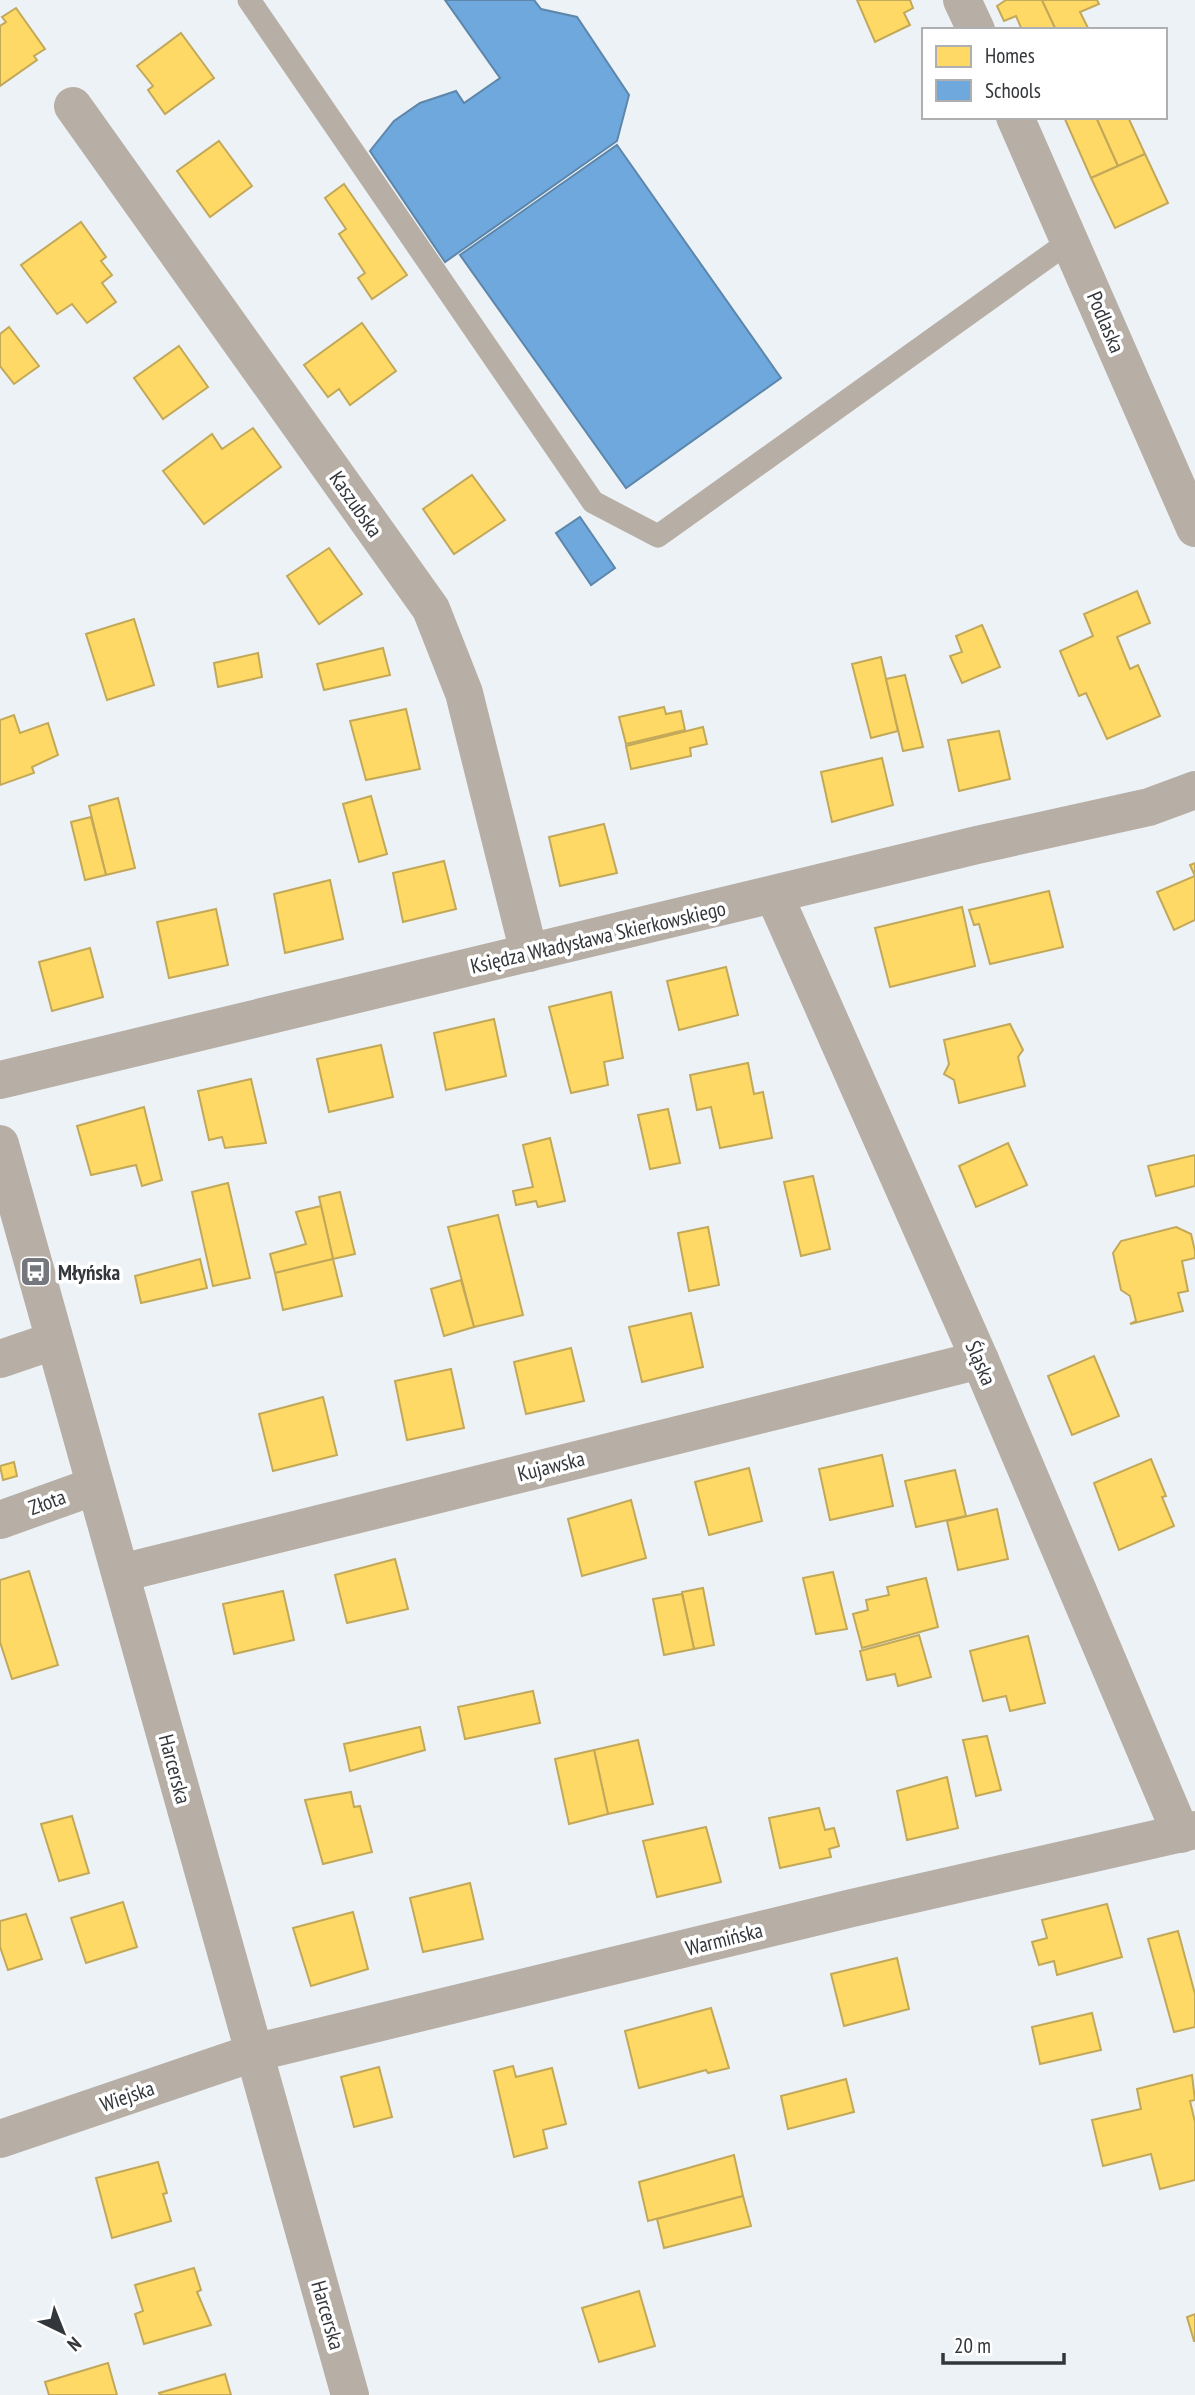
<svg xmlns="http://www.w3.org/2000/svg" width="1195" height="2395" font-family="'PT Sans Narrow',sans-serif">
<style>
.homes{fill:#ffd966;stroke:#c2a859;stroke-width:2}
.schools{fill:#6fa8dc;stroke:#5d86ab;stroke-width:2}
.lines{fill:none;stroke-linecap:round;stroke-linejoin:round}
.service{stroke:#b7afa5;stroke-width:23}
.minor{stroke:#b7afa5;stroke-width:38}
.tertiary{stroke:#b7afa5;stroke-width:38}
.labels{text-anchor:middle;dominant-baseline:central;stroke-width:7;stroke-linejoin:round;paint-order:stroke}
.street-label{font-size:21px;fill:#33363a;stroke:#fff}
.poi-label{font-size:21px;font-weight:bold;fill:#33363a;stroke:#fff;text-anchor:start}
</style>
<rect width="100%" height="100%" fill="#edf2f7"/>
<g class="homes">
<polygon points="857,0 910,0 913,8 904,13 910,25 875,42"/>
<polygon points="1006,0 1042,0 1056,30 1022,30 1016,16 1004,21 997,6"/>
<polygon points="1042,0 1097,0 1099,4 1080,12 1089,30 1056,30"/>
<polygon points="16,8 45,49 34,56 37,60 0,86 0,26 6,22 2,17"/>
<polygon points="181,33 214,78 165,114 148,90 153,86 137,66"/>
<polygon points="1064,117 1096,117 1118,166 1091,178"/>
<polygon points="1096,117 1128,117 1145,154 1118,166"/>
<polygon points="219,141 252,186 210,217 177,171"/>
<polygon points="1145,154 1168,203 1115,228 1091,178"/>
<polygon points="344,184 407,275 372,299 358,278 365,273 339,234 346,229 325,198"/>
<polygon points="81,222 106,257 101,261 112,275 102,283 116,302 87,323 72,304 57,314 21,265"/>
<polygon points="362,323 396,371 350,405 339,389 328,397 304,365"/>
<polygon points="9,327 39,366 14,384 0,366 0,334"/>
<polygon points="179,346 208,387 163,419 134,378"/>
<polygon points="253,428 281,467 204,524 163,471 212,434 222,449"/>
<polygon points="472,475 505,520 454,554 423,509"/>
<polygon points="329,548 362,594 319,624 287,576"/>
<polygon points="1137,591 1150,623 1117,637 1130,669 1138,665 1160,716 1107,739 1086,693 1079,696 1060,651 1093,636 1084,614"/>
<polygon points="134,619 154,685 107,700 86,634"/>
<polygon points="982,625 1000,667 962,683 950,656 962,652 956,636"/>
<polygon points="383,648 390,675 324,690 317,664"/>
<polygon points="258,653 262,677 218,687 214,663"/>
<polygon points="881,657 898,731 871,738 852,664"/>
<polygon points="905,675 923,747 903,751 886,679"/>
<polygon points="664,707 666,714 681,711 685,730 626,744 619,717"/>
<polygon points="406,709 420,769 366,780 350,721"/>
<polygon points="14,715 20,733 48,723 58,755 32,767 34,773 0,785 0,720"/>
<polygon points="703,727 707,744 690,748 691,756 631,769 626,746"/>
<polygon points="999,731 1010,779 959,791 948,740"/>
<polygon points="882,758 893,805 832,822 821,772"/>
<polygon points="371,796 387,854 359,862 343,804"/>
<polygon points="118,798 135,868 106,875 89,806"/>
<polygon points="91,817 106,875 85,880 71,822"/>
<polygon points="604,824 617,873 560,886 549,837"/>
<polygon points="444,861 456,909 403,922 393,873"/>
<polygon points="1195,863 1195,920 1174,930 1157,892 1195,876 1190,865"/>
<polygon points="330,880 343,939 285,953 274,894"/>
<polygon points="1049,891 1063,947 990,964 979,924 974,925 969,910"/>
<polygon points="962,907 975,966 890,987 875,928"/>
<polygon points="216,909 228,965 169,978 157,922"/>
<polygon points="90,948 103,997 52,1011 39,962"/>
<polygon points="726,967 738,1015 679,1030 667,981"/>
<polygon points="611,992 623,1058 604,1062 608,1085 571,1093 549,1007"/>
<polygon points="494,1019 506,1076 446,1090 434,1033"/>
<polygon points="1010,1024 1023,1050 1018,1057 1025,1086 959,1103 954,1080 944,1074 949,1064 944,1040"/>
<polygon points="381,1045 393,1097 329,1112 317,1059"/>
<polygon points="748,1063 754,1094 763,1092 772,1138 720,1148 711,1107 697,1110 690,1075"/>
<polygon points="251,1079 266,1143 225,1148 222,1137 209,1140 198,1091"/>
<polygon points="144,1107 162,1180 142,1186 136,1165 91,1175 77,1126"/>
<polygon points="668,1109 680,1163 650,1169 638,1115"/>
<polygon points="550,1138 565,1201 538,1207 536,1201 516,1205 513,1191 533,1187 523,1145"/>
<polygon points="1008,1143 1027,1185 976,1207 959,1166"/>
<polygon points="1195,1155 1195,1186 1156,1196 1148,1166"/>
<polygon points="813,1176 830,1249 801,1256 784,1182"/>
<polygon points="228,1183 250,1278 213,1286 192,1192"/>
<polygon points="340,1192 355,1254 333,1259 319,1197"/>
<polygon points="321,1206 333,1259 275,1273 270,1254 306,1244 296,1212"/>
<polygon points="498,1215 523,1315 474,1327 448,1227"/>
<polygon points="708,1227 719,1285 689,1291 678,1233"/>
<polygon points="1176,1227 1191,1234 1195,1251 1195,1258 1182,1261 1188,1291 1178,1293 1183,1311 1130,1324 1136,1321 1130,1296 1121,1290 1113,1253 1121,1241"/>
<polygon points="200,1259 207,1288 141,1303 135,1276"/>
<polygon points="333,1259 342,1296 283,1310 275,1273"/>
<polygon points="461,1280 474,1327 444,1336 431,1289"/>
<polygon points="691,1313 703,1367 642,1382 629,1327"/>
<polygon points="571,1348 584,1401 526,1414 514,1362"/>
<polygon points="1094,1356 1119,1416 1072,1435 1048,1376"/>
<polygon points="451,1369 464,1428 407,1440 395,1381"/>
<polygon points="323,1397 337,1455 273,1471 259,1414"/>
<polygon points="882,1455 893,1506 830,1520 819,1469"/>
<polygon points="1151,1459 1166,1496 1162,1497 1174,1526 1119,1550 1094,1483"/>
<polygon points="14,1462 17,1476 3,1480 0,1466"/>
<polygon points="749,1468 762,1521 709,1535 695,1482"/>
<polygon points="955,1470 966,1516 916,1527 905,1481"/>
<polygon points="631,1500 646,1558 582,1576 568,1519"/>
<polygon points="997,1509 1008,1559 958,1570 947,1521"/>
<polygon points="395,1559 408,1609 347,1623 335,1575"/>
<polygon points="29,1571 58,1665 12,1679 0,1642 0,1580"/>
<polygon points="833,1572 847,1629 816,1634 803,1578"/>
<polygon points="926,1578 938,1627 862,1648 853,1614 868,1610 866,1600 889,1595 887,1587"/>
<polygon points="703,1588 714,1645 694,1649 682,1592"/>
<polygon points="283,1591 294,1640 234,1654 223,1604"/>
<polygon points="682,1594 694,1649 664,1655 653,1599"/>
<polygon points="919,1635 931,1677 898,1686 895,1674 867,1680 860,1651"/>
<polygon points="1028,1636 1045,1703 1010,1711 1006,1696 983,1701 970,1651"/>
<polygon points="533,1691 540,1723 465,1739 458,1707"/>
<polygon points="420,1727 425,1750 350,1771 344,1744"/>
<polygon points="987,1736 1001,1790 976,1796 963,1740"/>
<polygon points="638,1740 653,1804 608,1814 594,1750"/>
<polygon points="594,1750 608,1814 569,1824 555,1759"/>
<polygon points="947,1777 958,1828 907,1840 897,1791"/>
<polygon points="351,1792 354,1807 360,1806 372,1852 323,1864 305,1800"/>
<polygon points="819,1808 825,1830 834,1828 839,1846 829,1849 831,1857 780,1868 769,1818"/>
<polygon points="72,1816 89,1873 59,1881 41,1824"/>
<polygon points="706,1827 721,1882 657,1897 643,1841"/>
<polygon points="470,1883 483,1939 423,1952 410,1898"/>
<polygon points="123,1902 137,1947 86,1963 71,1918"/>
<polygon points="1107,1904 1122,1957 1057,1975 1054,1961 1039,1965 1032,1942 1047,1938 1042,1920"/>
<polygon points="353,1912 368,1969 311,1986 293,1928"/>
<polygon points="26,1914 42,1959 8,1970 0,1947 0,1921"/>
<polygon points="1178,1931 1195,1994 1195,2027 1174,2032 1148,1939"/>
<polygon points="897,1958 909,2009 844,2026 831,1974"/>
<polygon points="711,2008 729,2068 708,2073 706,2070 639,2088 625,2031"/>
<polygon points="1092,2013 1101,2050 1040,2064 1032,2027"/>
<polygon points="513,2066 516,2077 552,2068 566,2124 543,2130 547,2148 514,2157 494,2071"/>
<polygon points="379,2067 392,2117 354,2127 341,2077"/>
<polygon points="1192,2075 1195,2100 1190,2101 1195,2122 1195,2180 1160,2189 1151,2154 1103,2166 1092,2120 1141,2109 1137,2089"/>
<polygon points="846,2079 854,2112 788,2129 781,2096"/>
<polygon points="734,2155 743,2196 648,2221 639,2182"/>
<polygon points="158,2162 167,2193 163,2194 171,2221 112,2238 96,2178"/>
<polygon points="743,2196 751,2226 664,2248 657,2219"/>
<polygon points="194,2268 201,2290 197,2292 211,2325 144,2344 135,2314 143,2311 135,2285"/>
<polygon points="639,2291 655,2346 599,2362 582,2308"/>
<polygon points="1195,2314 1195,2341 1194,2341 1187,2317"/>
<polygon points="108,2363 117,2395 49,2395 45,2382"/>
<polygon points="225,2374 231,2395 160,2395 159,2393"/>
</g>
<g class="schools">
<polygon points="445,0 534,0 541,9 577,17 629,95 617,141 445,262 370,151 394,121 420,103 456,91 464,103 500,78"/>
<polygon points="617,145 781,378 626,488 460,255"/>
<polygon points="580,517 615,568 591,585 556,533"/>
</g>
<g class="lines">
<polyline class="service" points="249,0 593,502 658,536 1070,241"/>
<g class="minor">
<polyline points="962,0 976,30"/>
<polyline points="73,106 431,609 464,693 529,953"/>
<polyline points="1015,117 1195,528"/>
<polyline points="774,895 980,1360 1181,1834"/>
<polyline points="0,1080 977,845 1149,807 1195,790"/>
<polyline points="0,1359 53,1341"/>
<polyline points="0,1520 95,1486"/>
<polyline points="121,1573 980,1360"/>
<polyline points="0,2139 253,2053 852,1908 1195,1830"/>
</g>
<polyline class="tertiary" points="0,1144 350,2395"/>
</g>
<defs>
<symbol id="bus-square" viewBox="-11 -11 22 22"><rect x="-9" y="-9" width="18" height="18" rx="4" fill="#74787c" stroke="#fff"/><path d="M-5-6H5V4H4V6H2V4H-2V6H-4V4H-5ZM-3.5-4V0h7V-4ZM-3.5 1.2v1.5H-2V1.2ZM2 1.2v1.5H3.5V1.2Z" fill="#fff"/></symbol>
</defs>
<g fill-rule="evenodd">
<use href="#bus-square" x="18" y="1254" width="35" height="35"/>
</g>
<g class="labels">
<g class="street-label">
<text transform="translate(1106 322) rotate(67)">Podlaska</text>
<text transform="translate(356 504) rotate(55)">Kaszubska</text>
<text transform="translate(598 937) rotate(-13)">Księdza Władysława Skierkowskiego</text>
<text transform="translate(981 1363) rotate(67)">Śląska</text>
<text transform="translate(551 1466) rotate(-14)">Kujawska</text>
<text transform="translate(47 1502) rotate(-20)">Złota</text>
<text transform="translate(175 1769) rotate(75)">Harcerska</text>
<text transform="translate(724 1939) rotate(-14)">Warmińska</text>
<text transform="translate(127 2096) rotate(-19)">Wiejska</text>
<text transform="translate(328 2315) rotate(74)">Harcerska</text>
</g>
<g class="poi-label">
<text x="58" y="1272">Młyńska</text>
</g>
</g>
<rect x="922" y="28" width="245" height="91" fill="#ffffff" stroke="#adafb0" stroke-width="2"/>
<rect x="936" y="46" width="35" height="21" fill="#ffd966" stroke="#adafb0" stroke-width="2"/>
<text x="985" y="63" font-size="21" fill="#33363a">Homes</text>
<rect x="936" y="80" width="35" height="21" fill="#6fa8dc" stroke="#adafb0" stroke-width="2"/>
<text x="985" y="98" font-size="21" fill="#33363a">Schools</text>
<g transform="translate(63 2332) rotate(137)" stroke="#ffffff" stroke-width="5" paint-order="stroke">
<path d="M0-5L12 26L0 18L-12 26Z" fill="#33363a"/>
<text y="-10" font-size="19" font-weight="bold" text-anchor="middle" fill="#33363a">N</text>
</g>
<path d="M943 2353v10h121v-10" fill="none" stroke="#33363a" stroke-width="3.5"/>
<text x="954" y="2353" font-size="21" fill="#33363a" stroke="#ffffff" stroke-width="5" paint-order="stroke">20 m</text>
</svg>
